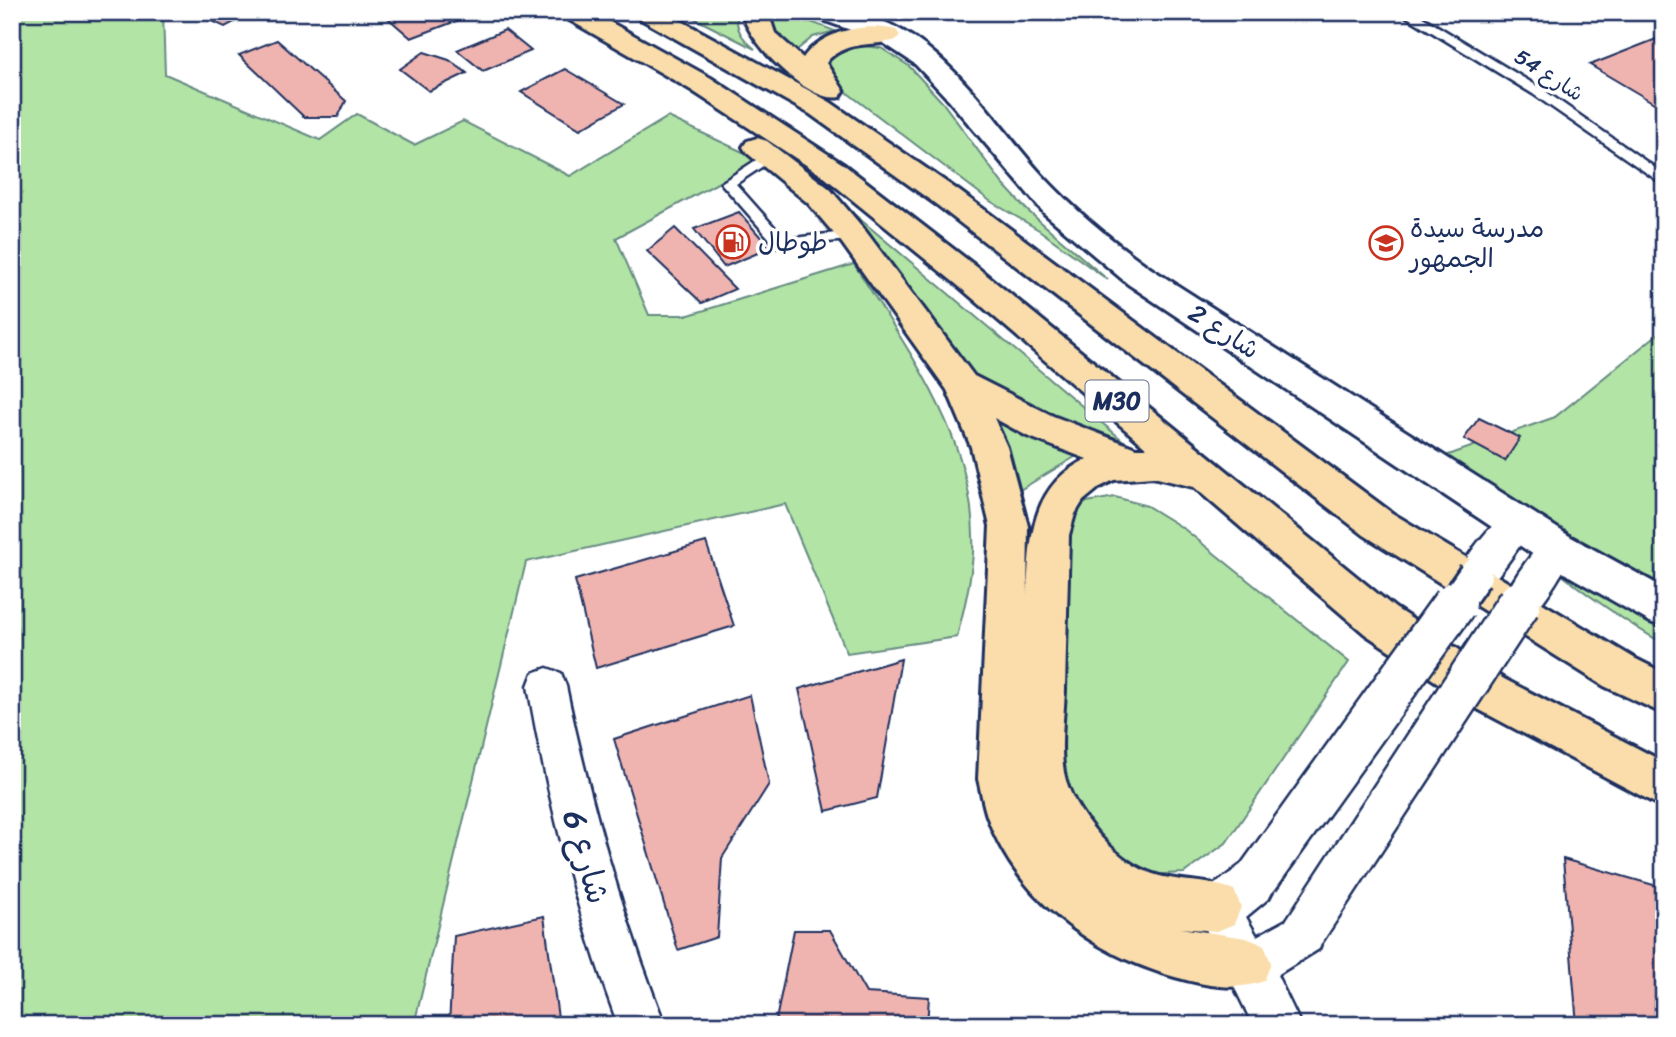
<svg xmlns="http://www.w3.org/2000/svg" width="1676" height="1037" font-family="Sriracha,'Playpen Sans Arabic',sans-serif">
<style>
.green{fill:#b2e4a5;stroke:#668a82;stroke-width:2}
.building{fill:#f0b4b0;stroke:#1b2f5e;stroke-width:2}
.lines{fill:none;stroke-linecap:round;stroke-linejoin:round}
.lane-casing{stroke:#1b2f5e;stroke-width:5}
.street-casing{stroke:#1b2f5e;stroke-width:5}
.secondary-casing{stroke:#1b2f5e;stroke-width:6}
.highway-casing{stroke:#1b2f5e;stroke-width:6}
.lane{fill:#fff;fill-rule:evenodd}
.street{fill:#fff;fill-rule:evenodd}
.secondary{fill:#fff;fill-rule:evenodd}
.highway{fill:#faddab;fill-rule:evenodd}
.street-bridge-far1-casing{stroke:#1b2f5e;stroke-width:38;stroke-linecap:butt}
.street-bridge-casing{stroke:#1b2f5e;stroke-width:47;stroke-linecap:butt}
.street-bridge-far1{stroke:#fff;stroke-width:32}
.street-bridge{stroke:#fff;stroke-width:42}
.labels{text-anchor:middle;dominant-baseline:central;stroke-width:7;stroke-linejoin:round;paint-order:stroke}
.far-street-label{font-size:21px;fill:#1b2f5e;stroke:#fff}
.shield{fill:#fff;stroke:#5f6d8e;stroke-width:2}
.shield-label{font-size:24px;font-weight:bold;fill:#1b2f5e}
.poi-label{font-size:26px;fill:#1b2f5e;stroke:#fff;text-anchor:start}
.street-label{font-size:26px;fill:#1b2f5e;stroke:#fff}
.near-street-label{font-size:32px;fill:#1b2f5e;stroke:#fff}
</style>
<rect width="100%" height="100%" fill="#fff"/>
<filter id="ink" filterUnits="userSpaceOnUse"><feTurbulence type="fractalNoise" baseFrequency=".0143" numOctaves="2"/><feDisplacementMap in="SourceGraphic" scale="14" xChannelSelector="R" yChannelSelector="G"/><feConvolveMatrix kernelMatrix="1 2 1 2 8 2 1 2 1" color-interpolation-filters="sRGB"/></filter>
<g filter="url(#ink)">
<g class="green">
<path d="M12,12H163L165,74L320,140L357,114L414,145L463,121L570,176L668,117L760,160L616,238L649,315H689L854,264C910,354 978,442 973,553C971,581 964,609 957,637L847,653L785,504L526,562L414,1025H12Z"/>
<path d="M682,12H737C735,30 742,38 755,49Z"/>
<polygon points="771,12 785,12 835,31 813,37 798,49 798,55 774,33 768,17"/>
<polygon points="854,45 881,48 909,66 943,103 1002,183 1028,211 1108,280 1039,230 990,201 849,94 829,71 831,54"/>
<polygon points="785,156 1127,444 1031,408 974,375"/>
<path d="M1664,329V644C1577,594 1503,528 1429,462L1555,417Z"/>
<polygon points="995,418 1080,454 1018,491"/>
<polygon points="1115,497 1147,506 1183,528 1349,662 1226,843 1184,873 1145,875 1088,840 1052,764 1066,517 1087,502"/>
</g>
<g class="building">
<polygon points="212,12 253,12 225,27 203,17"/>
<polygon points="381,12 480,12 411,38"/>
<polygon points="505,30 531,51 483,71 457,50"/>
<polygon points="1664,36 1664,104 1659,106 1590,65"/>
<polygon points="277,40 346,101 338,117 304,117 239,55"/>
<polygon points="424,52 449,60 467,73 429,91 400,69"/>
<polygon points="565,69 624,104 580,129 521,92"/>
<polygon points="739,212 770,248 724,267 694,229"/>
<polygon points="675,228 735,289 702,303 647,251"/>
<polygon points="1479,418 1520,438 1505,461 1464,439"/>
<polygon points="706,542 734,626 596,668 575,580"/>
<polygon points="901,659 877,798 826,811 799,689"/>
<polygon points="750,695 769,784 722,858 717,937 678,950 614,739"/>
<polygon points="1563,859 1664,888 1664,1025 1577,1025"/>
<polygon points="544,916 559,1025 449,1025 454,936"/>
<polygon points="794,930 830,930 866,993 929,997 927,1025 775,1025"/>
</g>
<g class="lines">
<defs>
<g id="lane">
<polygon points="1399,12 1414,12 1542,89 1664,174 1664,185 1533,94"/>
<polygon points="770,151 775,152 775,158 736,184 785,239 853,231 860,236 858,239 777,247 721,183"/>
</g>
<g id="street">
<path d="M1516,509L1528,513L1534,523C1527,536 1499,577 1488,586C1480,592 1471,589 1462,586L1457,575C1467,555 1495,516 1516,509Z"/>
<path d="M1557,534L1570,538L1575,549C1568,564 1545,602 1534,612C1525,620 1516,617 1507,613L1502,602C1512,581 1536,541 1557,534Z"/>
<path d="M547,668L561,673L566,686C590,802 622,914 665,1025H618C577,914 548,802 528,686L533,673Z"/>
<path d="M1258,855L1273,862L1280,877L1269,898L1246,917L1257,936L1303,911L1319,917L1325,933L1319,949L1277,975L1301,1025H1253L1195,907L1201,891C1226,881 1236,864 1258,855Z"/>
</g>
<path id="secondary" d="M811,12C823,12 836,11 848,12C936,24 987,114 1041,174C1074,210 1111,240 1150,268L1571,537L1664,588V627L1650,622L1543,561L1128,284L1045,214L946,97L915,64L879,40L814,17Z"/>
<g id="highway">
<path d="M561,12H592L711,78L843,164L978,268L1395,608L1504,679L1664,762V808L1474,707L1365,634L1194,487L1153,477L1114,480L1100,487L1083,501L1075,514L1069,535C1068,587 1066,639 1065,690C1064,715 1060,741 1063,765C1066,804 1108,852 1141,869C1170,884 1205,878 1234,890L1241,907L1234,924L1217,931L1180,928L1246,938L1264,945L1271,963L1264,981C1236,992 1204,985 1175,977C1092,954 1017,899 987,816C983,804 981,791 978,779L990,526L971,447L947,390L842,243L808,203L747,153L743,147L747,141L757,138L767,141L830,189L864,229L974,376L1053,416L1136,448H1147L956,284L823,176L691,90L564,17ZM994,418L1027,436L1087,459C1029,486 1030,542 1027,597L1028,526L1007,447Z"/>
<polygon points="634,12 665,12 830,102 959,191 1392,513 1634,658 1664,673 1664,714 1604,686 1364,535 937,205 810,114 637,17"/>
<path d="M742,12H768L775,33L803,58C822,31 864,22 896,30L900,35L896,40C871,47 850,40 829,59L826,63L844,91L840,97C809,104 748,43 742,12Z"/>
</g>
</defs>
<use href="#lane" class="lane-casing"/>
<use href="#street" class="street-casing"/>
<use href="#secondary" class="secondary-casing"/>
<use href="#highway" class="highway-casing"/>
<use href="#lane" class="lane"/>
<use href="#street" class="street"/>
<use href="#secondary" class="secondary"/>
<use href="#highway" class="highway"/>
<defs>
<g id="street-bridge-far1">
<polyline points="1454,605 1475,575"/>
<polyline points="1518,605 1520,602"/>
</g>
<g id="street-bridge">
<polyline points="1258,877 1455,603"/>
<polyline points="1303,933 1519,603"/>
</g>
</defs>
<use href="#street-bridge-far1" class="street-bridge-far1-casing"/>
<use href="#street-bridge" class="street-bridge-casing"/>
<use href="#street-bridge-far1" class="street-bridge-far1"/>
<use href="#street-bridge" class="street-bridge"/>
</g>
</g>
<defs>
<symbol id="fuel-ring" viewBox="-11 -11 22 22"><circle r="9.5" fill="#fff" stroke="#c8321e" stroke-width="1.5"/><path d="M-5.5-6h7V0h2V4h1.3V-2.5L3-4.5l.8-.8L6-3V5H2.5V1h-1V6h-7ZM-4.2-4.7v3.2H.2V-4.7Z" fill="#c8321e"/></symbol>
<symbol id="school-ring" viewBox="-11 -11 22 22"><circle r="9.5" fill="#fff" stroke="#c8321e" stroke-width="1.5"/><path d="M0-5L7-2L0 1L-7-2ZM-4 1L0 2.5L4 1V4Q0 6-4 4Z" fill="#c8321e"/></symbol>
</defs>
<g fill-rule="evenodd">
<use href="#fuel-ring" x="714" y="223" width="38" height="38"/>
<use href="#school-ring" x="1367" y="224" width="38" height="38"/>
</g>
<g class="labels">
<g class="far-street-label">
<text transform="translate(1549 75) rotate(33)">شارع 54</text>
</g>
<rect class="shield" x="1085.5" y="380.5" width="63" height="41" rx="5"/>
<g class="shield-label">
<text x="1117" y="401">M30</text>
</g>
<g class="poi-label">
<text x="1410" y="228">مدرسة سيدة<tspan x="1410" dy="30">الجمهور</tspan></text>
<text x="758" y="242">طوطال</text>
</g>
<g class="street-label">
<text transform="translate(1224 331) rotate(33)">شارع 2</text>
</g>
<g class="near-street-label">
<text transform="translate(586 857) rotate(74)">شارع 6</text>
</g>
</g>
<rect width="1676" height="1037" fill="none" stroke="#fff" stroke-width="42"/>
<rect x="21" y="21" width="1634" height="995" fill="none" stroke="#1b2f5e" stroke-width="2.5" filter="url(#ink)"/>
</svg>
